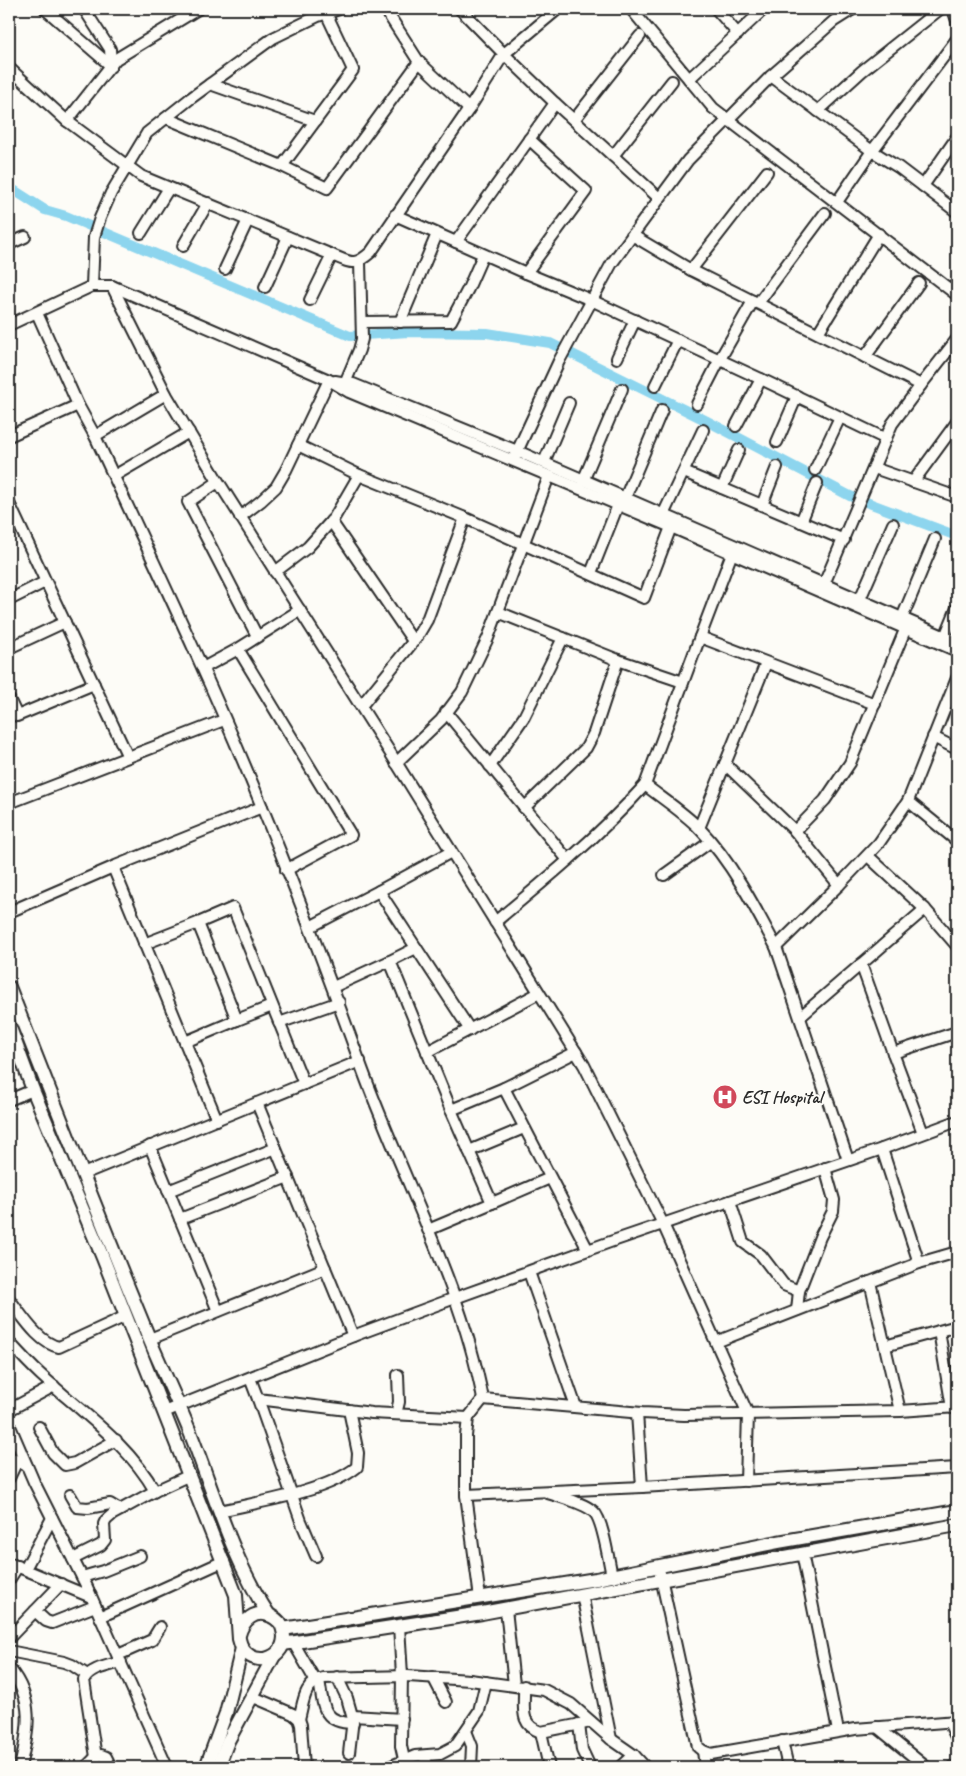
<svg xmlns="http://www.w3.org/2000/svg" width="966" height="1776" font-family="Caveat,sans-serif">
<style>
.lines{fill:none;stroke-linecap:round;stroke-linejoin:round}
.canal{stroke:#8dd5ee;stroke-width:10}
.minor-casing{stroke:#2b2b2b;stroke-width:14}
.major-casing{stroke:#2b2b2b;stroke-width:16}
.minor{stroke:#fdfcf7;stroke-width:10}
.major{stroke:#fdfcf7;stroke-width:12}
.labels{text-anchor:middle;dominant-baseline:central;stroke-width:4;stroke-linejoin:round;paint-order:stroke}
.poi-label{font-size:18px;font-weight:bold;fill:#2b2b2b;stroke:#fdfcf7;text-anchor:start}
</style>
<rect width="100%" height="100%" fill="#fdfcf7"/>
<filter id="ink" filterUnits="userSpaceOnUse"><feTurbulence type="fractalNoise" baseFrequency=".02" numOctaves="2"/><feDisplacementMap in="SourceGraphic" scale="10" xChannelSelector="R" yChannelSelector="G"/><feConvolveMatrix kernelMatrix="1 2 1 2 8 2 1 2 1" color-interpolation-filters="sRGB"/></filter>
<g filter="url(#ink)">
<g class="lines">
<polyline class="canal" points="9,187 45,210 66,216 350,336 408,332 487,333 550,343 707,421 850,496 957,536"/>
<defs>
<g id="minor">
<polyline points="45,9 111,66"/>
<polyline points="84,9 110,49 111,66"/>
<polyline points="385,9 419,62 469,109"/>
<polyline points="558,9 504,54 555,103 659,198"/>
<polyline points="631,9 713,108 957,295"/>
<polyline points="716,9 738,34"/>
<polyline points="953,9 957,21"/>
<polyline points="9,68 67,121 116,59 198,9"/>
<polyline points="771,76 872,151 898,167 957,212"/>
<polyline points="689,79 764,9"/>
<polyline points="210,84 315,121"/>
<polyline points="818,111 862,71 940,9"/>
<polyline points="166,118 282,166 353,70 326,13"/>
<polyline points="574,120 640,36"/>
<path d="M67,121L141,176L332,255C352,263 354,267 371,252L469,109L504,54L460,9"/>
<polyline points="613,156 672,81"/>
<polyline points="282,166 327,188 419,62"/>
<polyline points="923,186 957,137"/>
<polyline points="837,202 872,151 957,39"/>
<polyline points="395,215 456,242 555,103"/>
<polyline points="141,233 169,188"/>
<polyline points="632,235 691,270 767,172"/>
<polyline points="456,242 526,273 586,191 529,139"/>
<polyline points="9,244 25,237"/>
<polyline points="183,246 208,203"/>
<polyline points="225,269 248,220"/>
<polyline points="691,270 921,385 957,339"/>
<polyline points="526,273 591,300 761,379 736,426"/>
<polyline points="92,286 94,237 100,218 111,193 147,133 191,98 273,38 318,16 339,9"/>
<polyline points="112,286 166,394 216,478 391,754 584,1065 663,1224 748,1414 746,1481"/>
<polyline points="265,287 288,237"/>
<polyline points="310,300 332,255"/>
<polyline points="758,303 825,213"/>
<path d="M37,313L78,405L95,436C152,559 211,681 262,807C298,894 331,983 363,1071C403,1180 461,1284 483,1399L642,1413L684,1415L900,1411L957,1407"/>
<polyline points="363,322 451,321 468,289 483,255"/>
<polyline points="400,322 437,234"/>
<polyline points="9,325 92,286 112,286 329,380 349,392 671,527 957,651"/>
<polyline points="818,333 879,234"/>
<polyline points="865,357 919,283"/>
<polyline points="617,358 635,320"/>
<polyline points="761,379 886,439"/>
<polyline points="335,381 353,384 517,451 957,642"/>
<polyline points="345,383 359,350 362,339 360,262"/>
<polyline points="655,386 678,340"/>
<polyline points="697,404 720,359 753,301"/>
<polyline points="9,436 78,405"/>
<polyline points="95,436 166,394"/>
<polyline points="777,442 797,396"/>
<polyline points="298,445 359,475 465,518 644,598 671,527"/>
<polyline points="515,456 559,361 612,263 688,160 771,76 834,21 853,9"/>
<polyline points="544,462 569,403"/>
<polyline points="874,468 957,497"/>
<polyline points="815,470 840,417"/>
<polyline points="684,472 844,540"/>
<polyline points="114,476 189,432"/>
<polyline points="583,481 622,389"/>
<polyline points="218,482 188,502 257,636"/>
<polyline points="913,482 957,422"/>
<polyline points="722,488 739,450"/>
<polyline points="625,498 662,410"/>
<polyline points="9,503 128,757"/>
<polyline points="762,505 777,467"/>
<polyline points="663,515 703,430"/>
<polyline points="240,517 261,501 276,487 286,470 329,380"/>
<polyline points="331,521 413,641"/>
<polyline points="801,522 817,483"/>
<polyline points="275,572 308,547 334,518 359,475"/>
<polyline points="591,573 618,505"/>
<polyline points="824,584 892,424 921,385"/>
<polyline points="860,599 893,524"/>
<polyline points="9,600 45,582"/>
<polyline points="498,612 618,660"/>
<polyline points="902,618 935,539"/>
<polyline points="905,630 850,763 825,800 795,831 839,885 879,843 908,801"/>
<polyline points="700,637 732,553"/>
<polyline points="945,637 957,608"/>
<polyline points="9,648 65,622"/>
<polyline points="238,649 300,610"/>
<polyline points="203,668 238,649 351,835 286,870"/>
<polyline points="957,678 908,801 957,841"/>
<polyline points="9,699 17,716 94,684"/>
<polyline points="361,706 417,637 427,620 465,518"/>
<polyline points="446,712 568,860"/>
<polyline points="933,737 957,749"/>
<polyline points="396,763 441,720 462,692 488,638 549,476"/>
<polyline points="725,764 795,831"/>
<polyline points="490,766 524,717 563,638"/>
<path d="M645,785C663,799 683,812 699,828C731,861 755,907 776,947"/>
<polyline points="9,803 224,720"/>
<polyline points="524,808 586,748 594,733 618,660 683,682"/>
<polyline points="699,828 766,663"/>
<polyline points="868,856 925,909"/>
<polyline points="113,867 217,1120"/>
<polyline points="664,875 710,842"/>
<polyline points="839,885 776,947 848,1160"/>
<polyline points="379,891 451,852"/>
<polyline points="9,912 113,867 262,807"/>
<path d="M495,922C547,879 600,835 645,785L700,637L875,704"/>
<polyline points="198,923 233,908 304,1084"/>
<polyline points="310,927 379,891 470,1030"/>
<polyline points="144,944 198,923 237,1020 185,1042"/>
<polyline points="390,961 416,948"/>
<polyline points="861,964 893,1053"/>
<polyline points="333,987 390,961 451,1110 504,1088 588,1250"/>
<polyline points="800,1017 925,909 957,946"/>
<polyline points="237,1020 272,1006"/>
<polyline points="279,1023 339,1002"/>
<polyline points="427,1052 539,993"/>
<polyline points="504,1088 576,1052"/>
<polyline points="9,1100 33,1090"/>
<polyline points="257,1103 353,1336"/>
<polyline points="923,1133 893,1053 957,1032"/>
<polyline points="150,1146 218,1311"/>
<polyline points="882,1149 919,1263 957,1252"/>
<polyline points="469,1151 524,1128"/>
<polyline points="83,1174 360,1061"/>
<polyline points="168,1191 276,1148"/>
<polyline points="730,1201 743,1242 761,1255 784,1285 799,1291"/>
<polyline points="492,1203 550,1178"/>
<polyline points="180,1219 288,1177"/>
<polyline points="428,1230 492,1203 451,1110"/>
<polyline points="529,1272 576,1407"/>
<path d="M9,1299C22,1315 38,1343 59,1347L126,1316"/>
<polyline points="797,1310 799,1291 820,1237 833,1211 834,1200 825,1168"/>
<polyline points="939,1331 952,1408"/>
<polyline points="150,1339 325,1268"/>
<path d="M9,1342C19,1353 29,1364 41,1375C81,1412 127,1442 155,1491"/>
<polyline points="716,1342 870,1282"/>
<polyline points="885,1346 957,1326"/>
<polyline points="250,1378 258,1399 372,1413 468,1418"/>
<polyline points="258,1399 301,1521 316,1556"/>
<polyline points="9,1410 54,1386"/>
<polyline points="900,1411 870,1282 919,1263"/>
<polyline points="164,1412 353,1336 455,1298 610,1242 882,1149 957,1121"/>
<polyline points="637,1413 642,1487"/>
<polyline points="396,1414 399,1402 398,1375"/>
<polyline points="9,1424 34,1482 87,1587 167,1767"/>
<polyline points="39,1427 53,1453 65,1465 75,1463 116,1440"/>
<polyline points="9,1457 27,1466"/>
<polyline points="9,1478 17,1461"/>
<path d="M548,1493C560,1497 585,1503 594,1512C603,1520 609,1563 612,1576"/>
<polyline points="70,1495 77,1507 88,1508 110,1504 120,1510"/>
<polyline points="466,1495 642,1487 957,1468"/>
<path d="M219,1511C259,1502 326,1492 357,1467L358,1453L349,1410"/>
<polyline points="802,1553 838,1731"/>
<polyline points="73,1559 101,1545 105,1540 104,1524 106,1520 113,1514 155,1491 190,1475"/>
<polyline points="9,1563 91,1597"/>
<polyline points="25,1569 52,1518"/>
<polyline points="660,1573 698,1747 703,1751 711,1754 855,1729 957,1721"/>
<polyline points="82,1577 103,1571 140,1556"/>
<polyline points="9,1580 18,1566"/>
<polyline points="582,1594 611,1739"/>
<polyline points="480,1598 466,1495 466,1436 468,1418 483,1399"/>
<polyline points="506,1609 514,1685"/>
<polyline points="35,1611 46,1621 52,1623 95,1606"/>
<polyline points="100,1617 224,1561"/>
<polyline points="399,1626 402,1675 401,1746 404,1759"/>
<polyline points="9,1638 61,1584"/>
<polyline points="293,1642 315,1680"/>
<polyline points="9,1651 64,1662 72,1665 87,1675"/>
<polyline points="118,1655 152,1640 160,1627"/>
<path d="M9,1668C35,1700 29,1729 20,1767"/>
<polyline points="337,1677 347,1698 353,1719 349,1753"/>
<polyline points="433,1677 446,1702"/>
<path d="M319,1679C323,1705 322,1723 353,1723"/>
<path d="M524,1686C525,1707 518,1724 541,1732"/>
<polyline points="251,1696 293,1714 299,1719 301,1725 304,1767"/>
<polyline points="353,1716 402,1719"/>
<path d="M299,1719C304,1701 303,1685 323,1678L408,1676L470,1680L544,1690L571,1704L611,1739L634,1755L645,1767"/>
<polyline points="949,1722 957,1739"/>
<polyline points="579,1724 582,1750 590,1767"/>
<polyline points="877,1727 926,1767"/>
<polyline points="466,1731 472,1746 471,1767"/>
<polyline points="782,1741 788,1767"/>
<polyline points="703,1751 705,1767"/>
<polyline points="424,1756 428,1767"/>
<path d="M96,1757L84,1680C91,1668 108,1666 121,1662"/>
<polyline points="86,1767 96,1757 101,1755 106,1757 111,1767"/>
<polyline points="389,1767 415,1756 440,1754 455,1746 479,1711 486,1682"/>
<polyline points="549,1767 541,1732 591,1722"/>
<polyline points="621,1767 634,1755"/>
<polyline points="952,1767 957,1766"/>
</g>
<g id="major">
<path d="M9,987C55,1104 101,1222 149,1338C162,1369 177,1400 190,1432C214,1493 232,1559 269,1615"/>
<path d="M9,1025L33,1090L103,1258L236,1595L239,1639C246,1672 291,1661 283,1630C282,1624 277,1619 271,1616C255,1609 243,1620 239,1635"/>
<polyline points="283,1629 596,1579 778,1542 957,1511"/>
<polyline points="283,1644 482,1613 957,1525"/>
<polyline points="206,1767 226,1713 242,1648"/>
<polyline points="218,1767 228,1741 274,1656"/>
</g>
</defs>
<use href="#minor" class="minor-casing"/>
<use href="#major" class="major-casing"/>
<use href="#minor" class="minor"/>
<use href="#major" class="major"/>
</g>
</g>
<defs>
<symbol id="hospital-disc" viewBox="-11 -11 22 22"><circle r="9.5" fill="#d1495b" stroke="#fdfcf7"/><path d="M-5-5h3v3.5h4V-5h3V5h-3V1.5h-4V5h-3Z" fill="#fff"/></symbol>
</defs>
<g fill-rule="evenodd">
<use href="#hospital-disc" x="711" y="1083" width="28" height="28"/>
</g>
<g class="labels">
<g class="poi-label">
<text x="742" y="1097">ESI Hospital</text>
</g>
</g>
<rect width="966" height="1776" fill="none" stroke="#fdfcf7" stroke-width="30"/>
<rect x="15" y="15" width="936" height="1746" fill="none" stroke="#2b2b2b" stroke-width="2" filter="url(#ink)"/>
</svg>
